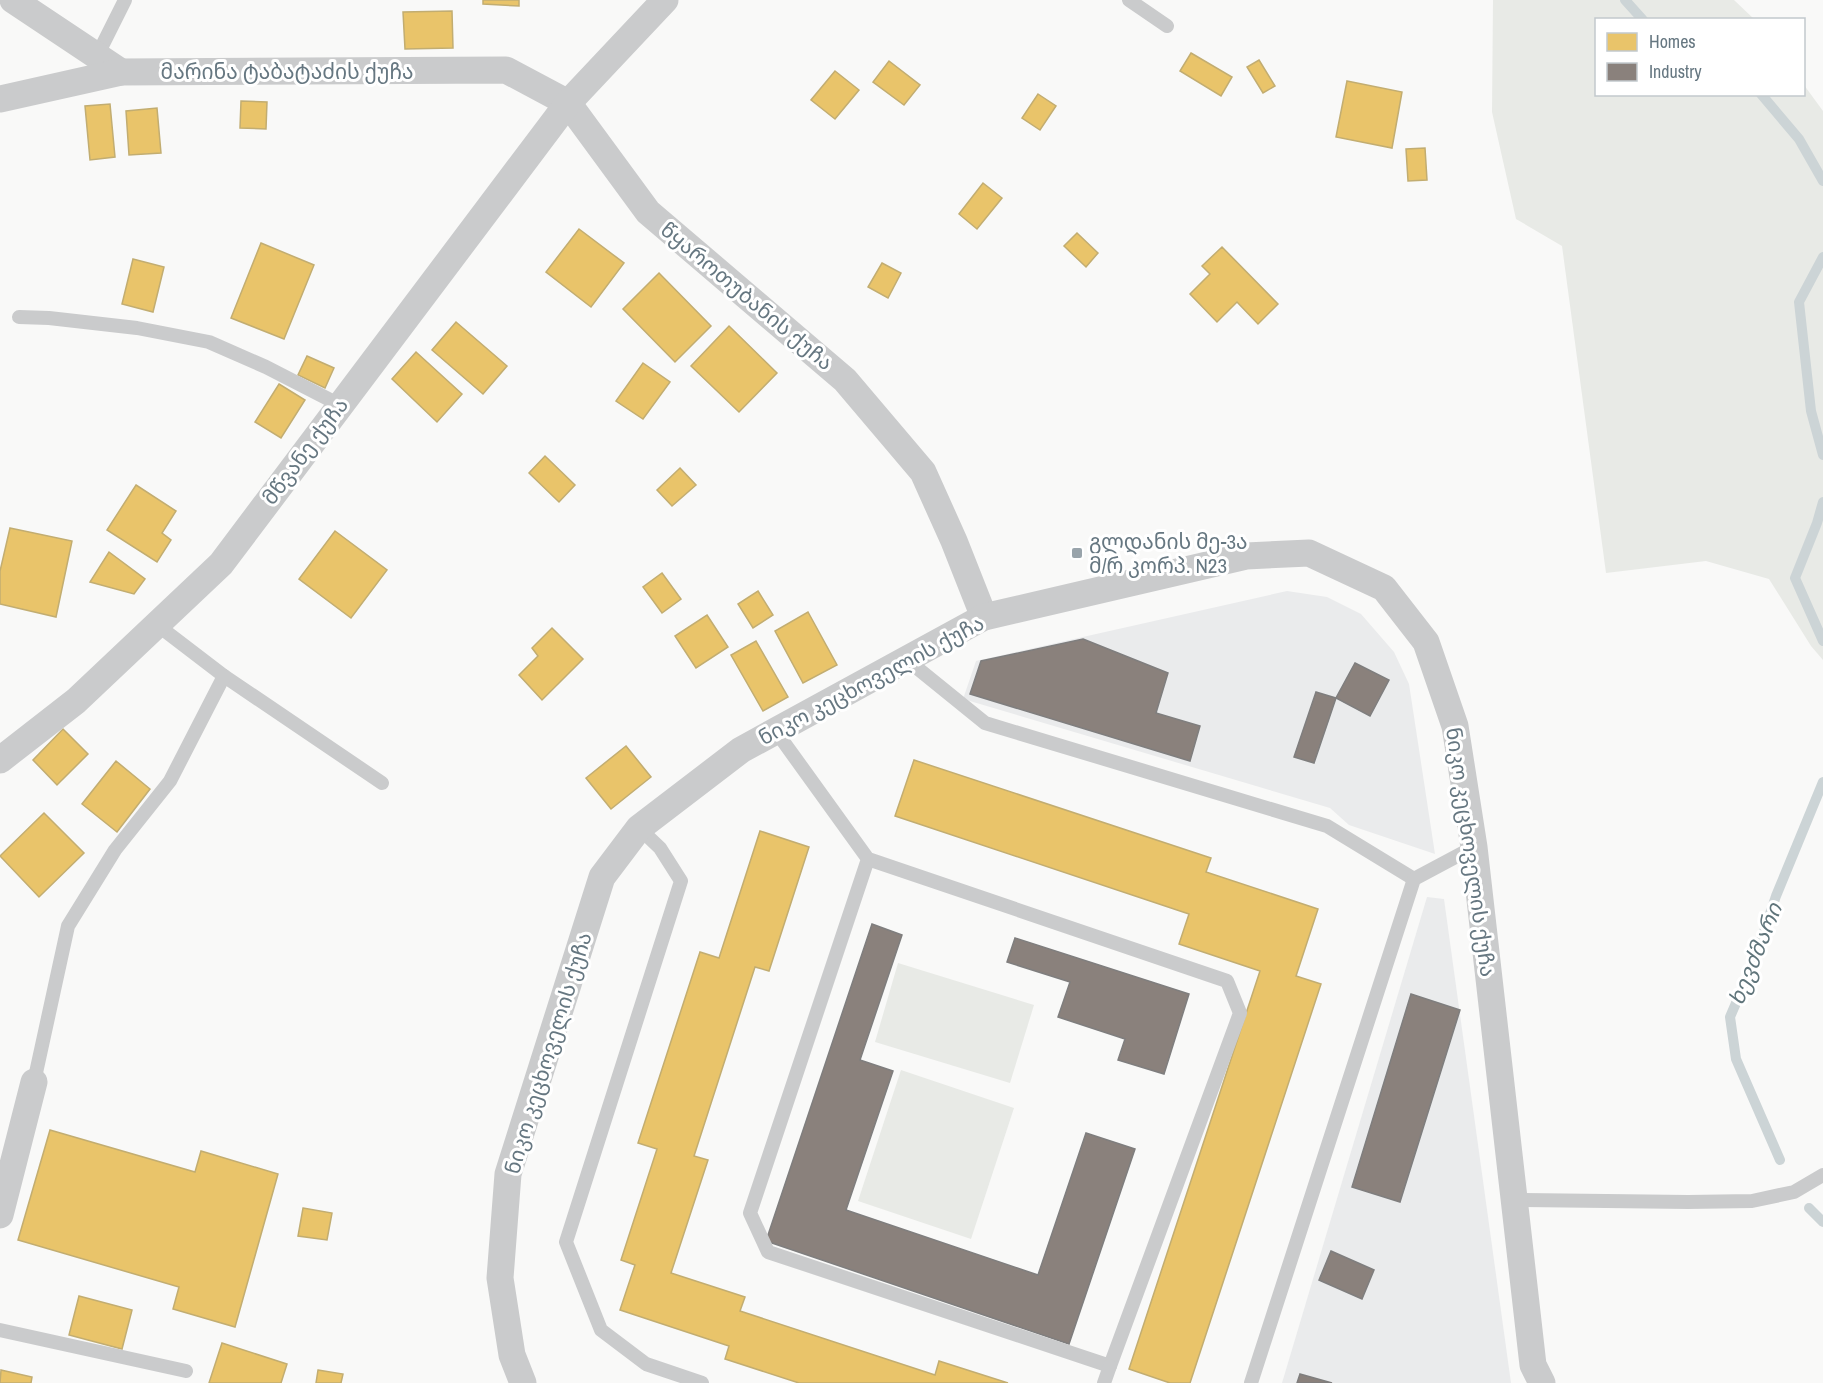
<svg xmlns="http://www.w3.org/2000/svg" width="1823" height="1383" font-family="'Archivo Narrow','Noto Sans Georgian',sans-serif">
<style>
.built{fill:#eaebec}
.green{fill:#e8eae6}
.homes{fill:#e9c46a;stroke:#c2ad71;stroke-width:1.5}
.industry{fill:#8a817c;stroke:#7f7e7e;stroke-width:1.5}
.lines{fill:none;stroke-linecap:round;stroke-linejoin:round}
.stream{stroke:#ccd4d6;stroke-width:10}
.lane{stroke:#cacbcc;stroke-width:14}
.street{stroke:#cacbcc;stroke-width:27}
.poi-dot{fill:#99a4ab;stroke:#fff;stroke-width:2}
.labels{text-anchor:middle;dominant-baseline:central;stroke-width:6;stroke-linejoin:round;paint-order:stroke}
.street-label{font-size:21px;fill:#667781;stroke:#fff}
.poi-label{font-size:21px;fill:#667781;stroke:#fff;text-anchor:start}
.water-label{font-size:22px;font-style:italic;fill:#60757b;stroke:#fff}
</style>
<rect width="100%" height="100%" fill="#f9f9f8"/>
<g class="built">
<polygon points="1287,591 1327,597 1361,614 1394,652 1409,684 1435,854 1349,825 1330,808 963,699 976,661"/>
<polygon points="1427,897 1444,899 1511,1383 1282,1383"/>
</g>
<g class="green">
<polygon points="1493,0 1734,0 1754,19 1596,20 1596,94 1804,94 1804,85 1823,111 1823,660 1811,646 1769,579 1706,561 1606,573 1562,246 1516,219 1492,112"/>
<polygon points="898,963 1034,1005 1010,1083 875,1042"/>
<polygon points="901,1070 1014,1108 971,1239 858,1201"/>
</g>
<g class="homes">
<polygon points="483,0 519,0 519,6 483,4"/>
<polygon points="452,11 453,48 405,49 403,12"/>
<polygon points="1191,53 1232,77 1221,96 1180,71"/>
<polygon points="1259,60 1275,86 1263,93 1247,67"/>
<polygon points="889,61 920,85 904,105 873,82"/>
<polygon points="835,71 859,90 835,119 811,100"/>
<polygon points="1347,81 1402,92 1392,148 1336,137"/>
<polygon points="1038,94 1056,106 1040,130 1022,118"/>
<polygon points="241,101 267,102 266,129 240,128"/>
<polygon points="110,104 115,157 90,160 85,106"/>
<polygon points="157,108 161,153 129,155 126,111"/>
<polygon points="1425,148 1427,180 1408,181 1406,149"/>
<polygon points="983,183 1002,198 977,229 959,214"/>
<polygon points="579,229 624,263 591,307 546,272"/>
<polygon points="1077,233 1098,253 1086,267 1064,246"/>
<polygon points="261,243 314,265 284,339 231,318"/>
<polygon points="1222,247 1278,304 1258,324 1237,302 1217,322 1190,294 1210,274 1202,266"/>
<polygon points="133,259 164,267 153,312 122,304"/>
<polygon points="882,263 901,273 888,298 868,287"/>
<polygon points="659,273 711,326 675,362 623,309"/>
<polygon points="456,322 507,366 483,394 432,350"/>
<polygon points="729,326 777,373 739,412 691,366"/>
<polygon points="416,352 462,394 437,422 392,379"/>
<polygon points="307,356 334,368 325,388 298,375"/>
<polygon points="643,363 670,382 643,419 616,401"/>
<polygon points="279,384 305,400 281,438 255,422"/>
<polygon points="545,456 575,485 559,502 529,473"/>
<polygon points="680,468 696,485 672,506 657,490"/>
<polygon points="136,485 176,511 162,533 171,540 157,562 107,530"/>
<polygon points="10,528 72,541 56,617 0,604 0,571"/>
<polygon points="335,531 387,570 351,618 299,579"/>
<polygon points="109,552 145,579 134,594 90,582"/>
<polygon points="662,573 681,599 662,613 643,587"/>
<polygon points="758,591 773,615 753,628 738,604"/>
<polygon points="808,612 837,665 803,683 775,631"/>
<polygon points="707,615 728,647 696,668 675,636"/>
<polygon points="552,628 583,659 542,700 519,675 538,656 532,648"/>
<polygon points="756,641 788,697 763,711 731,655"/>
<polygon points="63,729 88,754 57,785 33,760"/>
<polygon points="626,746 651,777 611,809 586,778"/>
<polygon points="914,760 1211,858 1206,872 1318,909 1296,976 1321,984 1190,1383 1170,1383 1129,1369 1260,971 1179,944 1189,914 895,816"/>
<polygon points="116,761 150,789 117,832 82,804"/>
<polygon points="44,813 84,853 39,897 0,856"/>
<polygon points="760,831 809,847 769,971 755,967 694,1156 708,1160 671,1273 745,1297 740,1311 935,1375 939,1361 1008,1383 799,1383 725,1359 729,1346 620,1310 635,1265 621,1260 657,1149 638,1143 700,952 719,958"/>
<polygon points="50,1130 195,1172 201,1151 278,1174 235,1327 173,1309 179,1287 18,1240"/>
<polygon points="303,1208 332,1213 327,1240 298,1236"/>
<polygon points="79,1296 132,1310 122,1349 69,1335"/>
<polygon points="222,1343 287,1364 281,1383 209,1383"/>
<polygon points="1,1370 32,1377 31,1383 0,1383"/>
<polygon points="318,1370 343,1374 341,1383 316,1383"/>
</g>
<g class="industry">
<polygon points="1083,639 1168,673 1156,713 1200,726 1190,761 970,694 981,661"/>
<polygon points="1355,663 1389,680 1370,716 1336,698"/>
<polygon points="1316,692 1336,698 1314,763 1294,757"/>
<polygon points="872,924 902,935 860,1060 893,1071 846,1210 1038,1275 1086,1133 1135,1149 1069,1344 766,1241"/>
<polygon points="1015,938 1189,994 1164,1074 1118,1060 1125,1039 1058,1017 1070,982 1007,962"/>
<polygon points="1411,994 1460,1010 1400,1202 1352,1187"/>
<polygon points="1331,1251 1374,1270 1362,1299 1319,1280"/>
<polygon points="1300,1374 1332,1383 1297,1383"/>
</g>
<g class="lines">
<g class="stream">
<polyline points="1625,0 1643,20"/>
<polyline points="1761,94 1799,139 1823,181"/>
<polyline points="1823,257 1799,302 1811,411 1823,455"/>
<polyline points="1823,502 1817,523 1795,578 1823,641"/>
<polyline points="1780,1160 1736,1059 1730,1017 1754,961 1776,896 1823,782"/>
<polyline points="1809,1208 1823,1222"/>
</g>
<g class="lane">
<polyline points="1129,0 1167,26"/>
<polyline points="97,56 125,0"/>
<polyline points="19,317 49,318 137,328 209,342 266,367 340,405"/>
<polyline points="906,659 985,723 1327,826 1414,879"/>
<polyline points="224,676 382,783"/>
<polyline points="775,730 868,859 1227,981 1240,1013 1110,1366 768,1252 750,1213 868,859"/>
<polyline points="639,828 660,848 681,881 566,1242 601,1330 646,1364 702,1383"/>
<polyline points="34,1082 68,926 115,850 170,781 224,676 156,624"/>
<polyline points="1514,1200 1688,1202 1752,1201 1794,1192 1823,1175"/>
<polyline points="0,1330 186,1371"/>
<polyline points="1104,1383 1110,1366"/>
<polyline points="1251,1383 1414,879 1474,847"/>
</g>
<g class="street">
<polyline points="13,0 121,72"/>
<polyline points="0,99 121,72 506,70 568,103 648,212 845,380 923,472 954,541 984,617"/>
<polyline points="0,760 76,701 221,564 568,103 665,0"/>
<polyline points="0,1215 34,1082"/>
<polyline points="523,1383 512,1355 500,1278 508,1174 602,877 639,828 741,750 984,617 1246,556 1309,553 1384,588 1426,642 1455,726 1474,847 1533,1365 1542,1383"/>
</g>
</g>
<rect class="poi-dot" x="1071" y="547" width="12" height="12" rx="3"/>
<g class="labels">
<g class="street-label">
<text x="287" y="71">მარინა ტაბატაძის ქუჩა</text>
<text transform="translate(747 296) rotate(40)">წყაროთუბანის ქუჩა</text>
<text transform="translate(305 451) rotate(-53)">მწვანე ქუჩა</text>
<text transform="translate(871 680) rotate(-28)">ნიკო კეცხოველის ქუჩა</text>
<text transform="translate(1471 852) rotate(82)">ნიკო კეცხოველის ქუჩა</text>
<text transform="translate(548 1053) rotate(-73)">ნიკო კეცხოველის ქუჩა</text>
</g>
<g class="poi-label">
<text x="1089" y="541">გლდანის მე-3ა<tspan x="1089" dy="24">მ/რ კორპ. N23</tspan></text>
</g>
<g class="water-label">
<text transform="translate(1755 954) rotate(-68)">ხევძმარი</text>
</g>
</g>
<rect x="1595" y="18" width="210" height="78" fill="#ffffff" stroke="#c2c9cd" stroke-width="1.5"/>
<rect x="1607" y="33" width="30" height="18" fill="#e9c46a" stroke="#c2c9cd" stroke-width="1.5"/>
<text x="1649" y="48" font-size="18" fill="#667781">Homes</text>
<rect x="1607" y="63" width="30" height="18" fill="#8a817c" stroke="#c2c9cd" stroke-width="1.5"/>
<text x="1649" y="78" font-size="18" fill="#667781">Industry</text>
</svg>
